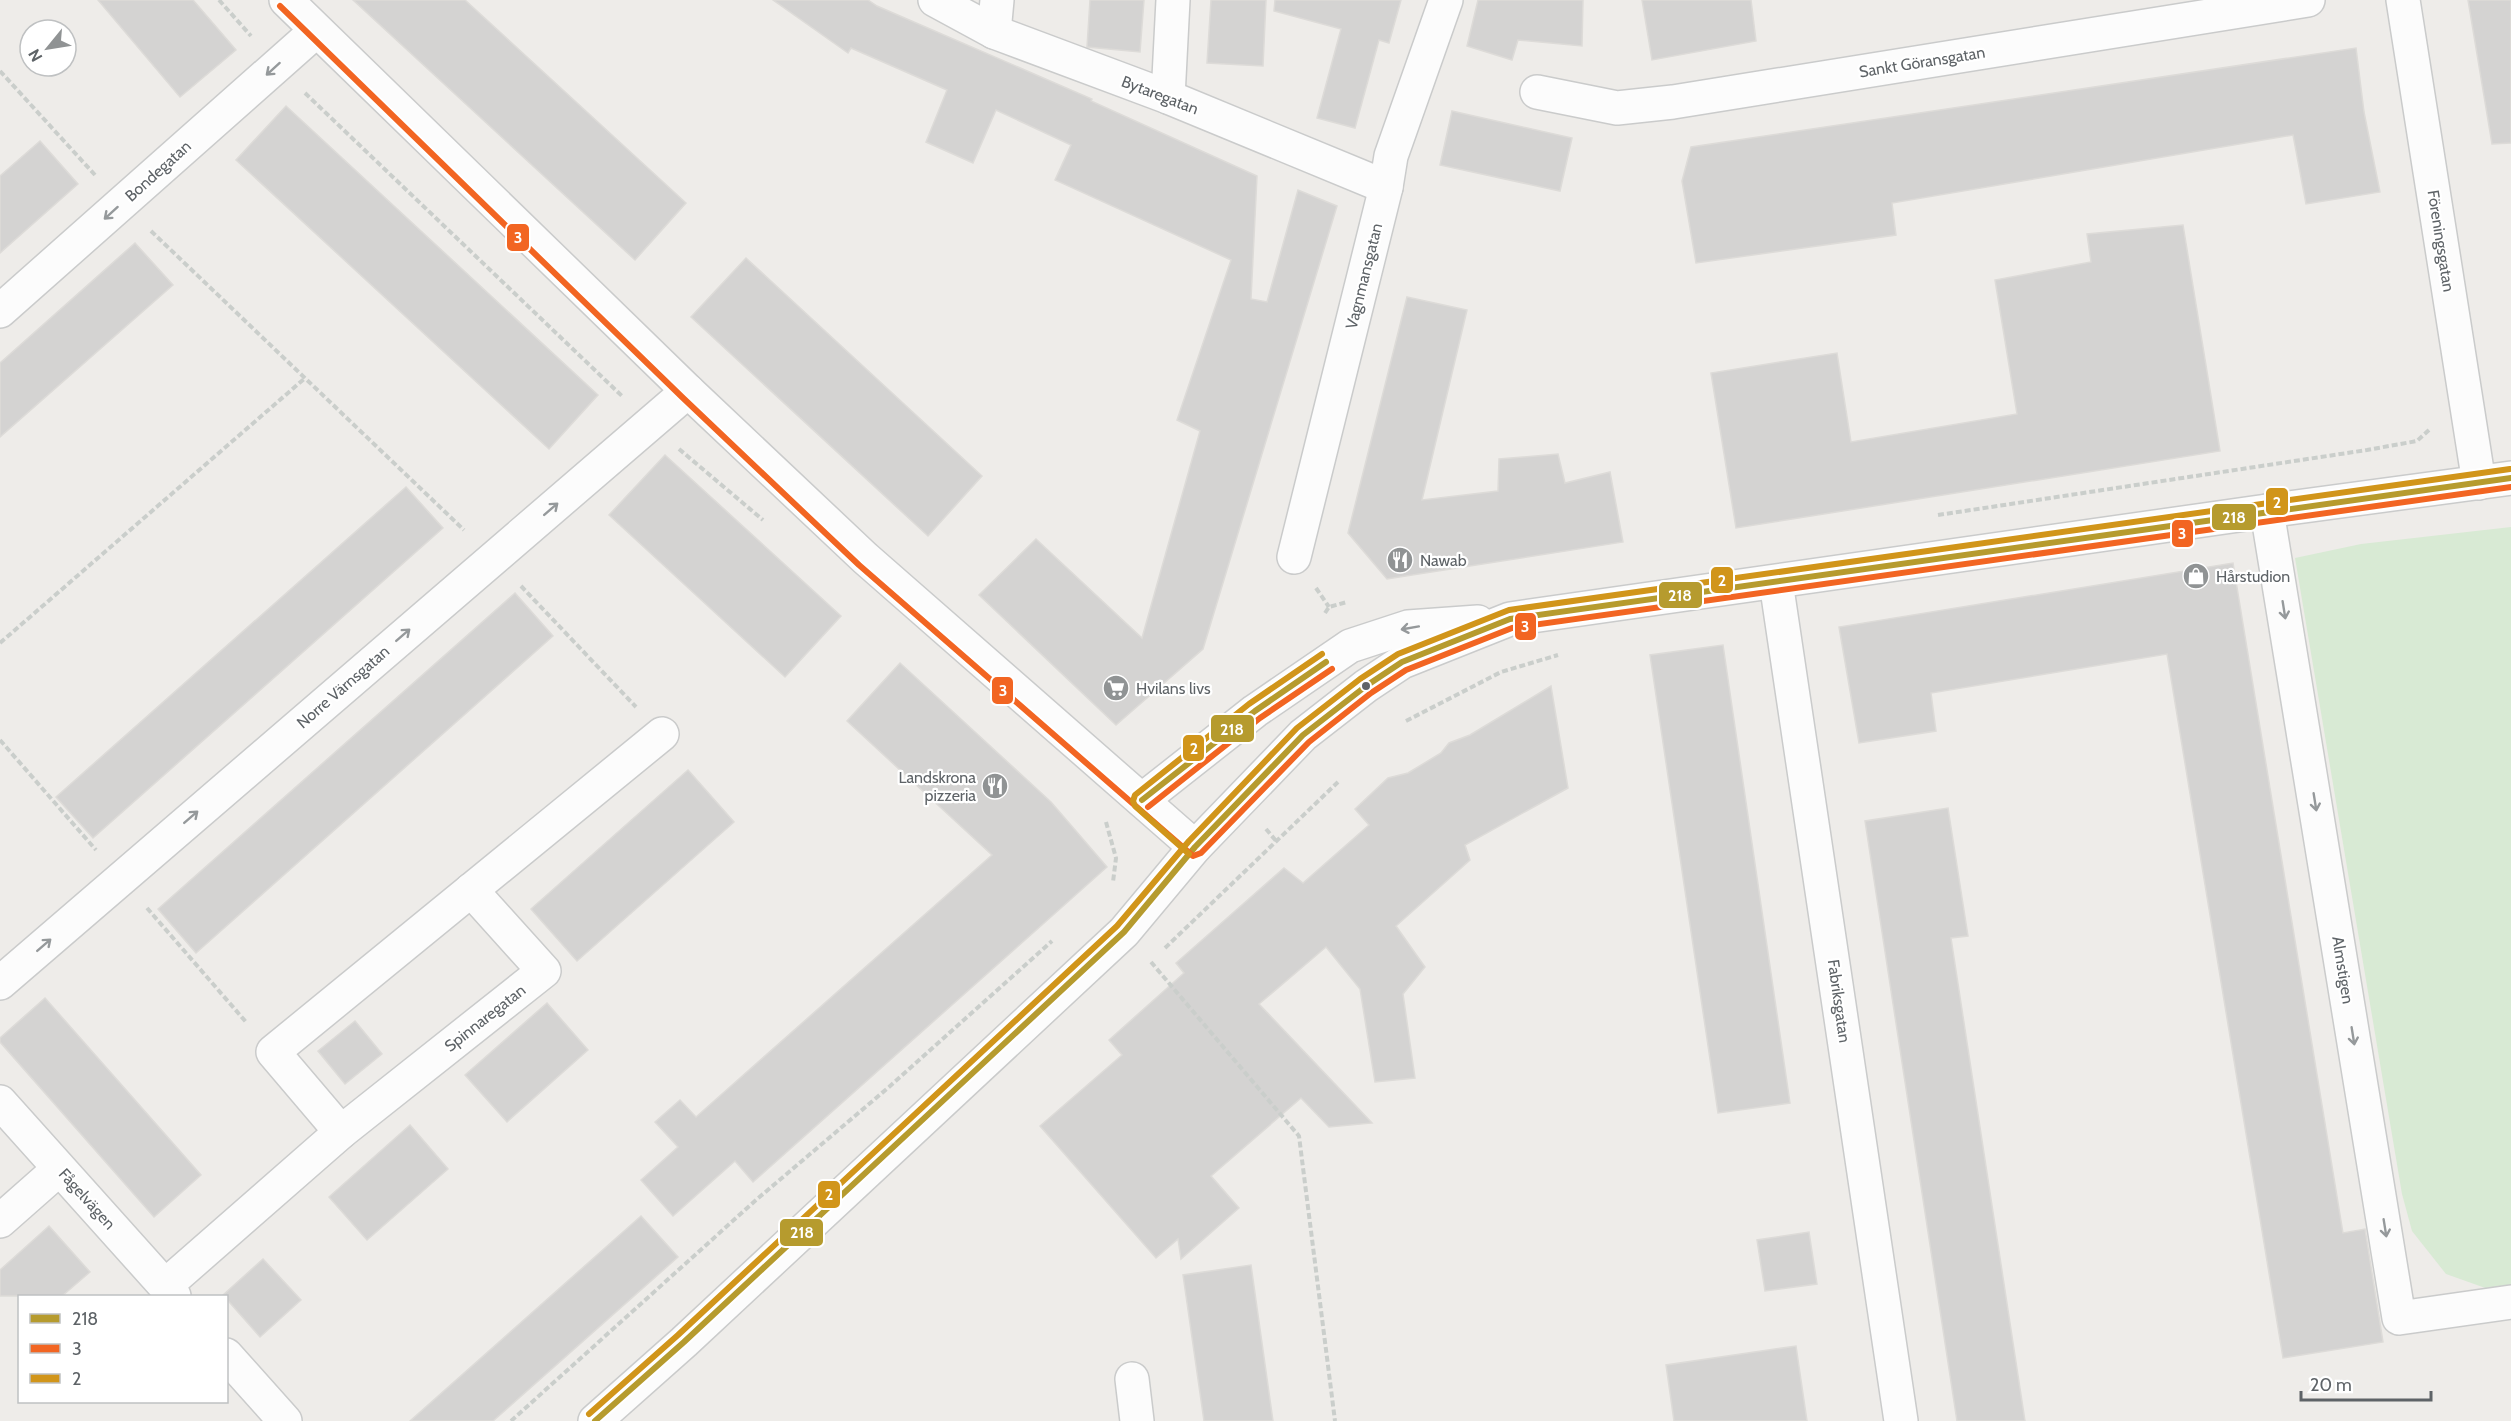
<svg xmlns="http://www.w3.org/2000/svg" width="2511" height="1421" font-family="Cabin,sans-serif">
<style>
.green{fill:#d8ead4}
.building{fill:#d4d3d2;stroke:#dddbd8;stroke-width:1.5}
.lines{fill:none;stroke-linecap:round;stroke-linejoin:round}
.minor-casing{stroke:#cacbcb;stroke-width:36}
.path{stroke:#cacecb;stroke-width:4;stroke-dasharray:6 3;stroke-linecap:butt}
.minor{stroke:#fcfcfc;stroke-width:33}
.bus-1-casing{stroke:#fff;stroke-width:10}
.bus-2-casing{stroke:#fff;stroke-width:10}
.bus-3-casing{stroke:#fff;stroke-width:10}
.bus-1{stroke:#b69b2e;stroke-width:6}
.bus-2{stroke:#f26522;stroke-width:6}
.bus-3{stroke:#d1951a;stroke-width:6}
.oneway{stroke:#95999b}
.bus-dot{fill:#5e6367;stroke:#fff;stroke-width:2}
.labels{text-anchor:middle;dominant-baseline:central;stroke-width:4.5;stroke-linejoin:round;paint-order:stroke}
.street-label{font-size:16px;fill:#5e6367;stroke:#fff}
.poi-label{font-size:16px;fill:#5e6367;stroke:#fff;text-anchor:start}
.line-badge{stroke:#fff;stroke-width:2}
.badge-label{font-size:16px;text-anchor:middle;font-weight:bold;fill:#fff}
</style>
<rect width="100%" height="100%" fill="#eeece9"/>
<polygon class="green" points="2511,527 2511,1287 2491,1290 2446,1274 2412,1231 2402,1194 2295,558 2361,544"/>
<g class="building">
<polygon points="98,0 193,0 236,50 180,97"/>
<polygon points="353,0 465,0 686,203 635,260"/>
<polygon points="773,0 868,0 877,6 1092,99 1091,101 1257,176 1251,299 1267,302 1298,190 1337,206 1203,649 1116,725 979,595 1036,539 1142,638 1200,431 1177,420 1231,260 1055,180 1071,145 996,110 973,163 926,142 947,90 851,48 848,53"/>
<polygon points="1090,0 1144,0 1140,52 1087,47"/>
<polygon points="1211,0 1266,0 1263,66 1207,63"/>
<polygon points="1275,0 1401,0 1389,43 1379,40 1355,128 1317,118 1341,29 1274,11"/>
<polygon points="1478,0 1583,0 1582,46 1518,40 1512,60 1467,46"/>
<polygon points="1642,0 1751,0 1756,41 1652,60"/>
<polygon points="2468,0 2511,0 2511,143 2492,144"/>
<polygon points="2356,48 2364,112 2380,192 2306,204 2293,135 1892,203 1896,235 1696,263 1682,181 1691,147"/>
<polygon points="286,106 598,395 549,449 236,160"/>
<polygon points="1452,111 1572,138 1560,191 1440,165"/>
<polygon points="40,141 78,184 0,253 0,176"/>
<polygon points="2183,225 2220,451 1736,528 1711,373 1837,353 1851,442 2017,414 1995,280 2091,262 2087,234"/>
<polygon points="135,243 173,285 0,437 0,363"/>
<polygon points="746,258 982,476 928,536 691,317"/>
<polygon points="1407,297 1467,310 1422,500 1498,491 1499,459 1558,454 1565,483 1610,472 1623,542 1387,579 1348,533"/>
<polygon points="665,455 841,616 785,677 609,515"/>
<polygon points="406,487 443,528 93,838 56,797"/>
<polygon points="2233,563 2343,1233 2365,1229 2383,1342 2283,1358 2167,654 1931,693 1936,731 1859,743 1839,627"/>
<polygon points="515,593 553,636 196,953 158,909"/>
<polygon points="1723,645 1790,1103 1718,1113 1650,655"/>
<polygon points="900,663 1051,802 1107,867 753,1182 735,1161 673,1216 641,1180 678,1147 655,1122 680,1100 696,1117 992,855 847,721"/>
<polygon points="1551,686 1568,788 1465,845 1470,860 1396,926 1425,967 1403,994 1415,1078 1375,1082 1360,989 1326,947 1259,1004 1372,1123 1329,1127 1301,1098 1211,1176 1239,1208 1181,1259 1178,1239 1156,1258 1040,1126 1122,1055 1109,1040 1184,973 1176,963 1284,868 1303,883 1369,825 1355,809 1388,778 1408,773 1441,753 1449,743 1470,735"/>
<polygon points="688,770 734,822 577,961 531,909"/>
<polygon points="1948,808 1968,936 1951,938 2025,1421 1957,1421 1865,821"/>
<polygon points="45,998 201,1175 154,1217 0,1042 0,1038"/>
<polygon points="547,1003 588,1050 507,1122 465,1075"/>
<polygon points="355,1021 382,1054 345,1084 318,1051"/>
<polygon points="410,1125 448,1169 367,1240 329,1197"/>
<polygon points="641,1216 678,1257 493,1421 410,1421"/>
<polygon points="49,1226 90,1272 62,1296 0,1296 0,1270"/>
<polygon points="1809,1232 1817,1284 1765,1291 1757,1240"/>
<polygon points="263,1259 301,1300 260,1337 223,1295"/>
<polygon points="1251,1265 1273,1421 1204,1421 1183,1275"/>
<polygon points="1796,1346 1807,1421 1674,1421 1666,1365"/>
</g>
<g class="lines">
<defs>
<g id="minor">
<polyline points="286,0 688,391 865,558 1195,847"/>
<polyline points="935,0 994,32 1168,97 1386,187"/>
<polyline points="2403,0 2479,483"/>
<polyline points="994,32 997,0"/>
<polyline points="1537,92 1617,108 1673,102 2308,0"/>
<polyline points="1168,97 1173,0"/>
<polyline points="0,311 316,31"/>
<polyline points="2267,511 2399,1318 2511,1302"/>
<polyline points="1294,557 1386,187 1391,156 1446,0"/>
<polyline points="1776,582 1901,1421"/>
<polyline points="1142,800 1255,711 1350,646 1408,627 1478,622"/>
<polyline points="0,983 688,391"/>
<polyline points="0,1102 174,1296"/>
<polyline points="341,1132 273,1052 662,734"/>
<polyline points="0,1221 59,1169"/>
<polyline points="165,1286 341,1132 544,971 471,890"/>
<polyline points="226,1355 285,1421"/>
<polyline points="1132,1379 1137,1421"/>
<polyline points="595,1421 684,1342 1124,932 1195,847 1303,735 1366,686 1402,662 1510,619 2267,511 2511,478"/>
</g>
</defs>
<use href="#minor" class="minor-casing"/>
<g class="path">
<polyline points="219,0 251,36"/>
<polyline points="0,71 95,175"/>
<polyline points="305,93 623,397"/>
<polyline points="151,231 464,530"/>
<polyline points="679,449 763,520"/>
<polyline points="1938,515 2367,450 2417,441 2430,429"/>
<polyline points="521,586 636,707"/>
<polyline points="1316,588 1329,607"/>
<polyline points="1325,613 1329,607 1347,602"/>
<polyline points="0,643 304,379"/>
<polyline points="1406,721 1501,672 1558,655"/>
<polyline points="0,740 96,850"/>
<polyline points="1106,822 1116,858 1113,882"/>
<polyline points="1266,829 1277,842"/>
<polyline points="147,908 246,1022"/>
<polyline points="1165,948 1338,782"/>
<polyline points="1151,962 1299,1136 1335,1421"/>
<polyline points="511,1421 756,1200 889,1087 1052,941"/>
</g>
<use href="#minor" class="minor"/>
<defs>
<g id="bus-1">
<polyline points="1142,800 1255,711 1326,662"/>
<polyline points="595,1421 684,1342 1124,932 1195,847 1303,735 1366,686 1402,662 1510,619 2511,478"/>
</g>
<g id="bus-2">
<polyline points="280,6 682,397 859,565 1193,856 1201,853 1309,742 1371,693 1406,670 1512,628 2511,487"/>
<polyline points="1148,807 1260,718 1332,669"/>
</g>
<g id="bus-3">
<polyline points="1189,854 1135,806 1133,801 1135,795 1249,704 1322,654"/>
<polyline points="589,1414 678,1335 1117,926 1189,841 1297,728 1360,679 1398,654 1509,610 2510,469"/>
</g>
</defs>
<use href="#bus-1" class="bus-1-casing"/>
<use href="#bus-2" class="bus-2-casing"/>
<use href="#bus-3" class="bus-3-casing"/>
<use href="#bus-1" class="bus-1"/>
<use href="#bus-2" class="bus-2"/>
<use href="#bus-3" class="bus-3"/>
</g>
<defs><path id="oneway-shaft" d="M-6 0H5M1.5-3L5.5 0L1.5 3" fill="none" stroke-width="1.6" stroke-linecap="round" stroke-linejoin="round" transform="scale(1.5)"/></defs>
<g class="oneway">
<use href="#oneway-shaft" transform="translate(273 69) rotate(138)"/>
<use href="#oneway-shaft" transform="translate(111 213) rotate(138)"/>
<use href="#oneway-shaft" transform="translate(551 509) rotate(-41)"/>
<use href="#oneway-shaft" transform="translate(2284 610) rotate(81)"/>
<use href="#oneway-shaft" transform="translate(1410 628) rotate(170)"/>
<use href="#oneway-shaft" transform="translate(403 635) rotate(-41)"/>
<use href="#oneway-shaft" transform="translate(2315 802) rotate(81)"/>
<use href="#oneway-shaft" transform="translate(191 817) rotate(-41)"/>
<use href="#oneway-shaft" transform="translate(44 945) rotate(-41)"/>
<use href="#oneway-shaft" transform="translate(2353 1036) rotate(81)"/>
<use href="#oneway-shaft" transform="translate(2385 1228) rotate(81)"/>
</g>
<defs>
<symbol id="restaurant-disc" viewBox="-11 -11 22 22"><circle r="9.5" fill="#909394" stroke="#fff"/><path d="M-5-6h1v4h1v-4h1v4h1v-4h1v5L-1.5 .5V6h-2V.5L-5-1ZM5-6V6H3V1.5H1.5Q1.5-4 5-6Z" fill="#fff"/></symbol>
<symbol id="shop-disc" viewBox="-11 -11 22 22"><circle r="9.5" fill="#909394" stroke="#fff"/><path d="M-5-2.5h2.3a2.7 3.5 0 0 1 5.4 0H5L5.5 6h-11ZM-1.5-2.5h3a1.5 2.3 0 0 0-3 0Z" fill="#fff"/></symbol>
<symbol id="supermarket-disc" viewBox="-11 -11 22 22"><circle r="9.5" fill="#909394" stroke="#fff"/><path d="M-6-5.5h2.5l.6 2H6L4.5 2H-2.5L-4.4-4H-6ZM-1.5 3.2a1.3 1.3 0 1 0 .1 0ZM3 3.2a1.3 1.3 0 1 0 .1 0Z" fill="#fff"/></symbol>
</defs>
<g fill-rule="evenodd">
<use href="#restaurant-disc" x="1385" y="545" width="30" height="30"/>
<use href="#shop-disc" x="2181" y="561" width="30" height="30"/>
<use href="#supermarket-disc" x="1101" y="673" width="30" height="30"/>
<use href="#restaurant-disc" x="980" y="771" width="30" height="30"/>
</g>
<circle class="bus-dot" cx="1366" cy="686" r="5"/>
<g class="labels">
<g class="street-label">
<text transform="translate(1922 62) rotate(-9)">Sankt Göransgatan</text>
<text transform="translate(1160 95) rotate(21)">Bytaregatan</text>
<text transform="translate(158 171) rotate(-42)">Bondegatan</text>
<text transform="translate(2441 241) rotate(81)">Föreningsgatan</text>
<text transform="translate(1364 276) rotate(-76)">Vagnmansgatan</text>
<text transform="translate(343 687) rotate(-41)">Norre Värnsgatan</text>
<text transform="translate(2343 970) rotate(81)">Almstigen</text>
<text transform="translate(1839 1001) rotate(82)">Fabriksgatan</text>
<text transform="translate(485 1018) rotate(-38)">Spinnaregatan</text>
<text transform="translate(87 1199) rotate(48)">Fågelvägen</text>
</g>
<g class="poi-label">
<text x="1420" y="560">Nawab</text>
<text x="2216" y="576">Hårstudion</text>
<text x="1136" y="688">Hvilans livs</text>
<text x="976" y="777" text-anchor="end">Landskrona<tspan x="976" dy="18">pizzeria</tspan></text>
</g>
</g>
<g class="line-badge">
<rect x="506" y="223" width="24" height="29" rx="6" fill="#f26522"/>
<rect x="2265" y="487" width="24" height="29" rx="6" fill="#d1951a"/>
<rect x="2211" y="503" width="46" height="28" rx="6" fill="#b69b2e"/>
<rect x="2171" y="519" width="23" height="29" rx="6" fill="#f26522"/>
<rect x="1710" y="566" width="24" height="28" rx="6" fill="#d1951a"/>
<rect x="1658" y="581" width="45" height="28" rx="6" fill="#b69b2e"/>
<rect x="1514" y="612" width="23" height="29" rx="6" fill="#f26522"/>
<rect x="991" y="676" width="23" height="29" rx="6" fill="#f26522"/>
<rect x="1210" y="714" width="45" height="29" rx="6" fill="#b69b2e"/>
<rect x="1182" y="734" width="23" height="28" rx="6" fill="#d1951a"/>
<rect x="817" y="1180" width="24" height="29" rx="6" fill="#d1951a"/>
<rect x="779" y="1218" width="45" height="29" rx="6" fill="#b69b2e"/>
</g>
<g class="badge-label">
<text x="518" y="243">3</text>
<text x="2277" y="508">2</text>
<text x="2234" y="523">218</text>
<text x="2182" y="539">3</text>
<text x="1722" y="586">2</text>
<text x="1680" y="601">218</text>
<text x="1525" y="632">3</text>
<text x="1003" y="696">3</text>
<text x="1232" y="735">218</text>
<text x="1194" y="754">2</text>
<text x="829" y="1200">2</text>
<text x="802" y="1238">218</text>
</g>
<rect x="18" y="1295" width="210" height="108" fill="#ffffff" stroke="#bfc1c2" stroke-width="1.5"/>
<rect x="30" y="1314" width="30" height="9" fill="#b69b2e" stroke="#bfc1c2" stroke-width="1.5"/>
<text x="72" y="1325" font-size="18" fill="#5e6367">218</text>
<rect x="30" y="1344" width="30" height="9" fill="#f26522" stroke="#bfc1c2" stroke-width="1.5"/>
<text x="72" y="1355" font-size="18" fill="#5e6367">3</text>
<rect x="30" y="1374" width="30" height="9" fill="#d1951a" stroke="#bfc1c2" stroke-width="1.5"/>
<text x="72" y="1385" font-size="18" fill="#5e6367">2</text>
<g transform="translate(48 48) rotate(240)"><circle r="28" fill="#ffffff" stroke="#bfc1c2" stroke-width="1.5"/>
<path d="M0-4.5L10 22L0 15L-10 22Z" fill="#909394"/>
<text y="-9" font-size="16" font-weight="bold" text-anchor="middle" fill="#5e6367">N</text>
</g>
<path d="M2301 1391v9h130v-9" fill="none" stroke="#5e6367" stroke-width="3"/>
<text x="2310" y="1391" font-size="18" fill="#5e6367" stroke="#ffffff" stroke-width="4.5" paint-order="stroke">20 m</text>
</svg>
